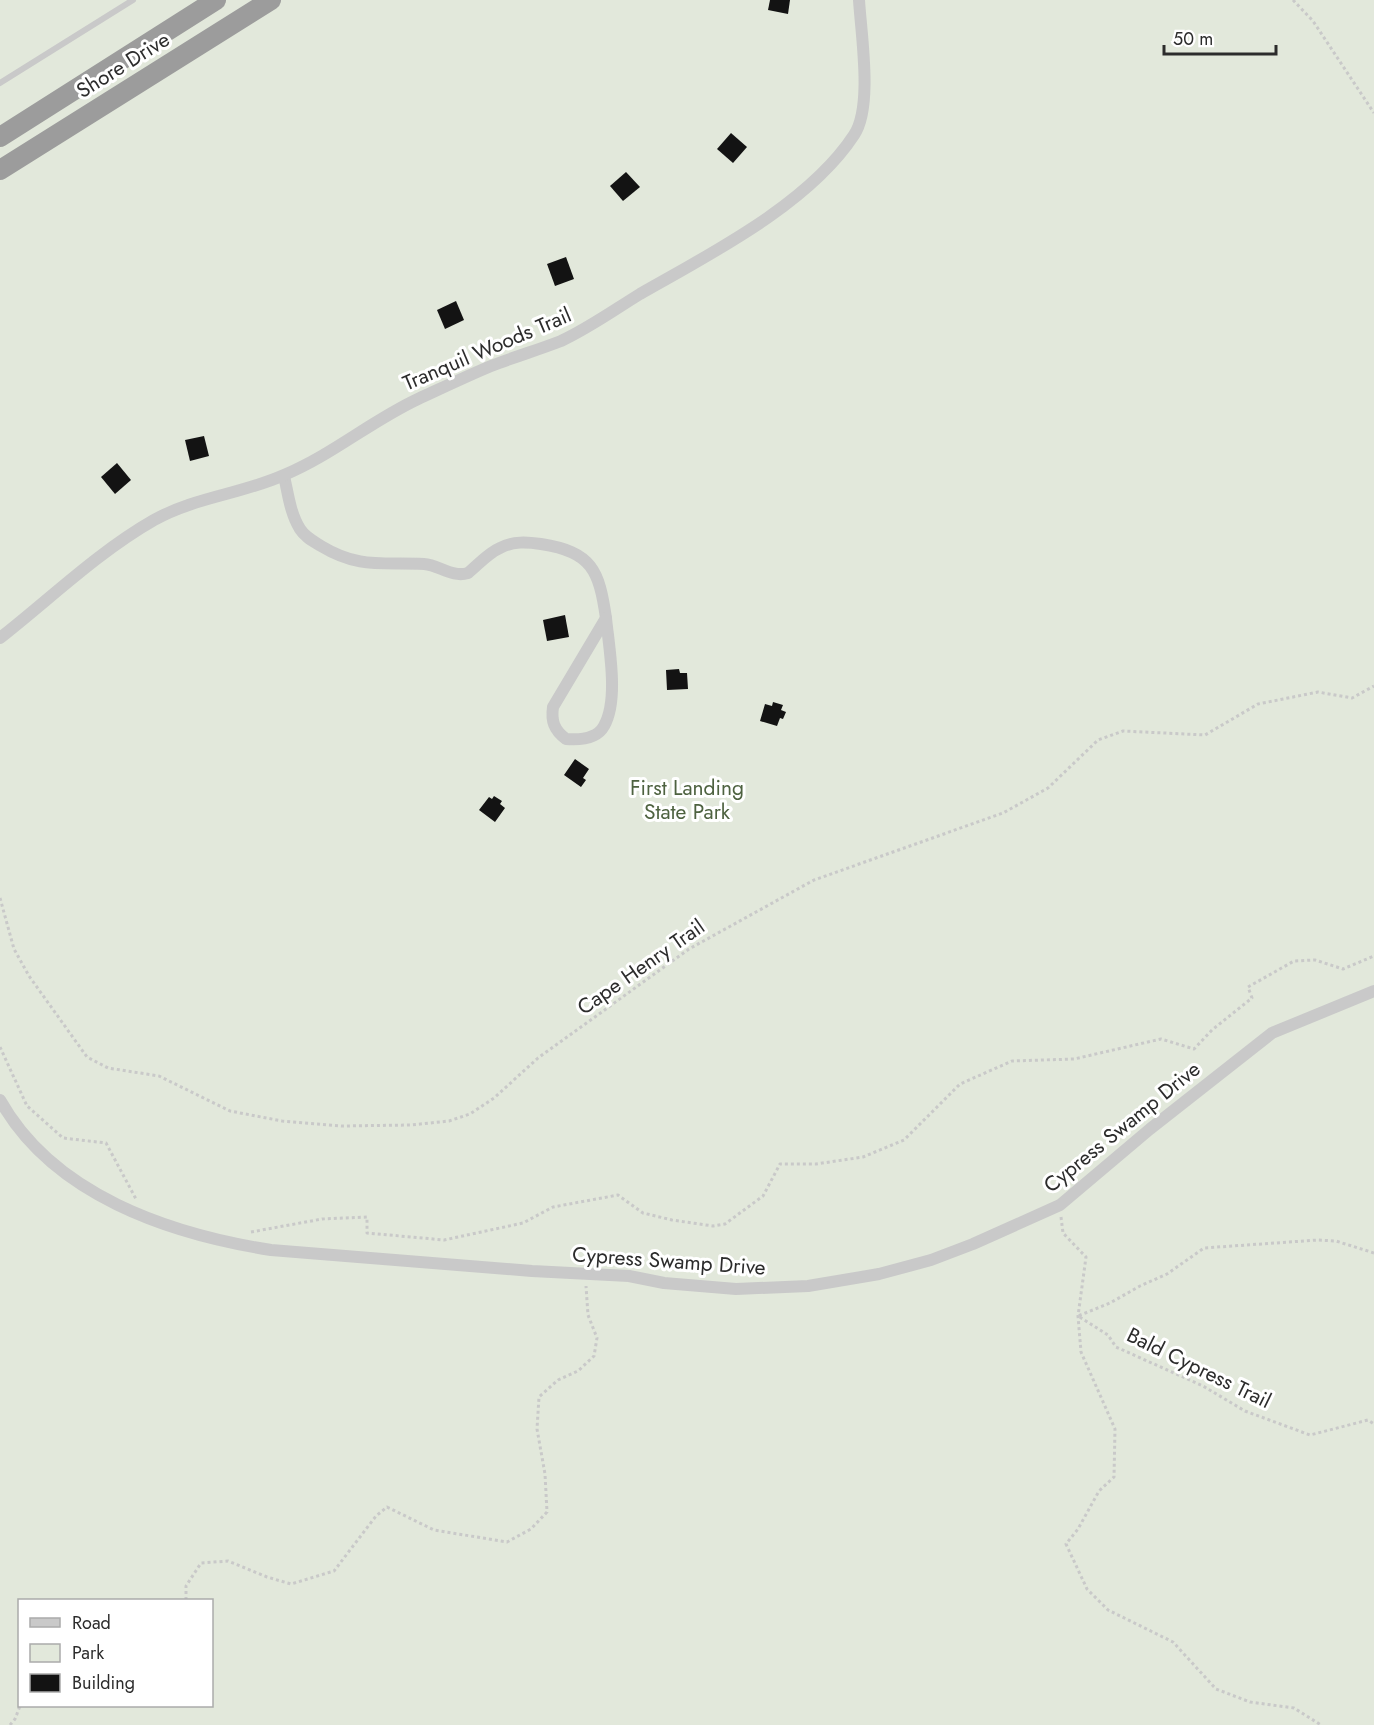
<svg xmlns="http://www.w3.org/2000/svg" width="1374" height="1725" font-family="Jost,sans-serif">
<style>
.green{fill:#e2e8db;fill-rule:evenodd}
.building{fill:#131313}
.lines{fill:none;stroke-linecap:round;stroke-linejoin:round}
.path{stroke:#c9c9c9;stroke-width:3;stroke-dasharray:3 3;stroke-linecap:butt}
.service{stroke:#c9c9c9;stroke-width:6}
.minor{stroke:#c9c9c9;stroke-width:12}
.trunk{stroke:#9c9c9c;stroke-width:20}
.labels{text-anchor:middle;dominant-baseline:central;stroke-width:6;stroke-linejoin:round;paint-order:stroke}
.street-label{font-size:21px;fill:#2c2c2c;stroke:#fff}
.park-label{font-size:21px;fill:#4e6240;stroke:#fff}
</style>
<rect width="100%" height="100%" fill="#fff"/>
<path class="green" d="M0,0H1374V1725H0ZM20,1600H212V1706H20Z"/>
<g class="building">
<polygon points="770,0 790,0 788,14 768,10"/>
<polygon points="731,133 747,147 733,163 717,149"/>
<polygon points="626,172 640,187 623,201 610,186"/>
<polygon points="566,257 574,279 555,286 547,264"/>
<polygon points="456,301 464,320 445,329 437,310"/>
<polygon points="204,436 209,456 190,461 185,440"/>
<polygon points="117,463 131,480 115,494 101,477"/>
<polygon points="565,615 569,637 547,641 543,620"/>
<polygon points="679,669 680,673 687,673 688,689 667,690 666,670"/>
<polygon points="773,702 783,705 781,710 786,712 783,719 780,718 777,726 760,721 765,704 772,706"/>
<polygon points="575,759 589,769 583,778 586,780 581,787 564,775"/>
<polygon points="494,796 502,801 500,804 505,808 495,822 479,810 489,797 492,799"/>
</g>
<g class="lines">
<g class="path">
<polyline points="1293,0 1313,21 1374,113"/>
<polyline points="0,898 14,949 29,976 87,1057 108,1068 159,1076 230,1111 282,1121 342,1126 411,1125 449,1121 470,1114 494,1098 538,1058 689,949 814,880 1003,813 1048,788 1098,740 1123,731 1205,735 1258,704 1318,692 1352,698 1374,686"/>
<polyline points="0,1047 27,1106 63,1138 106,1143 136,1199"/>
<polyline points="1061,1217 1063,1233 1086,1257 1078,1316 1081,1352 1115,1429 1114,1477 1099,1491 1078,1529 1066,1544 1087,1589 1108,1610 1173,1642 1216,1689 1250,1702 1294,1708 1321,1725"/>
<polyline points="251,1232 322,1219 367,1217 367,1233 444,1240 523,1223 553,1207 618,1195 643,1213 672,1220 713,1226 725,1224 763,1196 780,1164 816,1164 863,1157 904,1140 960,1084 1012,1061 1074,1059 1161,1039 1194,1049 1212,1030 1252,998 1248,987 1294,961 1315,960 1343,969 1374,956"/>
<polyline points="1374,1253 1336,1241 1318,1240 1204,1248 1167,1274 1140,1286 1110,1303 1078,1316 1108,1335 1116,1347 1203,1386 1245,1411 1310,1435 1368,1420 1374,1424"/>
<polyline points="186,1600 186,1586 201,1563 228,1561 267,1577 291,1584 334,1571 376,1516 387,1507 434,1530 507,1542 531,1529 547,1512 545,1474 537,1429 539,1397 558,1380 578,1371 594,1356 597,1338 588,1315 586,1286"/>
<polyline points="10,1725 15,1719 20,1706"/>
</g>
<polyline class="service" points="0,83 133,0"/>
<g class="minor">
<path d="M284,476C288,493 290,513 300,529C305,537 313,541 321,546C359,569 382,562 424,564C439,565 452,578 468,573C478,565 488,553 500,548C513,541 527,542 541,544C592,552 599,570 606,618"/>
<path d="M606,618C609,648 619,700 604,726C597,739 579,740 566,739C554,730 551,721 553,707Z"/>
<path d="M0,638C51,598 98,552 154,520C195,497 242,494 284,475C332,455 371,421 418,399C442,388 467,376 491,366C514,357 538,350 561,341C589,328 614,310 640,294C710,254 809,204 854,135C873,107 861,34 859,0"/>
<path d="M0,1100C53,1195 169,1234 271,1250L532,1271L629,1276L664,1283L736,1289L808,1286L879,1274L931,1260L973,1244L1060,1205L1150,1129L1272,1033L1374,991"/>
</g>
<g class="trunk">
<polyline points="0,137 216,0"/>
<polyline points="0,170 271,0"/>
</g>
</g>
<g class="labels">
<g class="street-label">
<text transform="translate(123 65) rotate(-32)">Shore Drive</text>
<text transform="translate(487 349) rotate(-23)">Tranquil Woods Trail</text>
<text transform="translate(641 967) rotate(-35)">Cape Henry Trail</text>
<text transform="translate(1122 1127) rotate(-39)">Cypress Swamp Drive</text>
<text transform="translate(669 1261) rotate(4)">Cypress Swamp Drive</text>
<text transform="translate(1199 1368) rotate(26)">Bald Cypress Trail</text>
</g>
<g class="park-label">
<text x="687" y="788">First Landing<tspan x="687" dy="24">State Park</tspan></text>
</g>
</g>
<rect x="18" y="1599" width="195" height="108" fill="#ffffff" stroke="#ababab" stroke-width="1.5"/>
<rect x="30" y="1618" width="30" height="9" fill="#c9c9c9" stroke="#ababab" stroke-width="1.5"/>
<text x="72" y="1629" font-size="18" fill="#2c2c2c">Road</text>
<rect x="30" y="1644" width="30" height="18" fill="#e2e8db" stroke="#ababab" stroke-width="1.5"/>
<text x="72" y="1659" font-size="18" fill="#2c2c2c">Park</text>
<rect x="30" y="1674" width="30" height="18" fill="#131313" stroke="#ababab" stroke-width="1.5"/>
<text x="72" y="1689" font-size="18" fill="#2c2c2c">Building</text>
<path d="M1164 45v9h112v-9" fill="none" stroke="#2c2c2c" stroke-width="3"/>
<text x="1173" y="45" font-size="18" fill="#2c2c2c" stroke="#ffffff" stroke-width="4.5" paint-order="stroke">50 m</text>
</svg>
